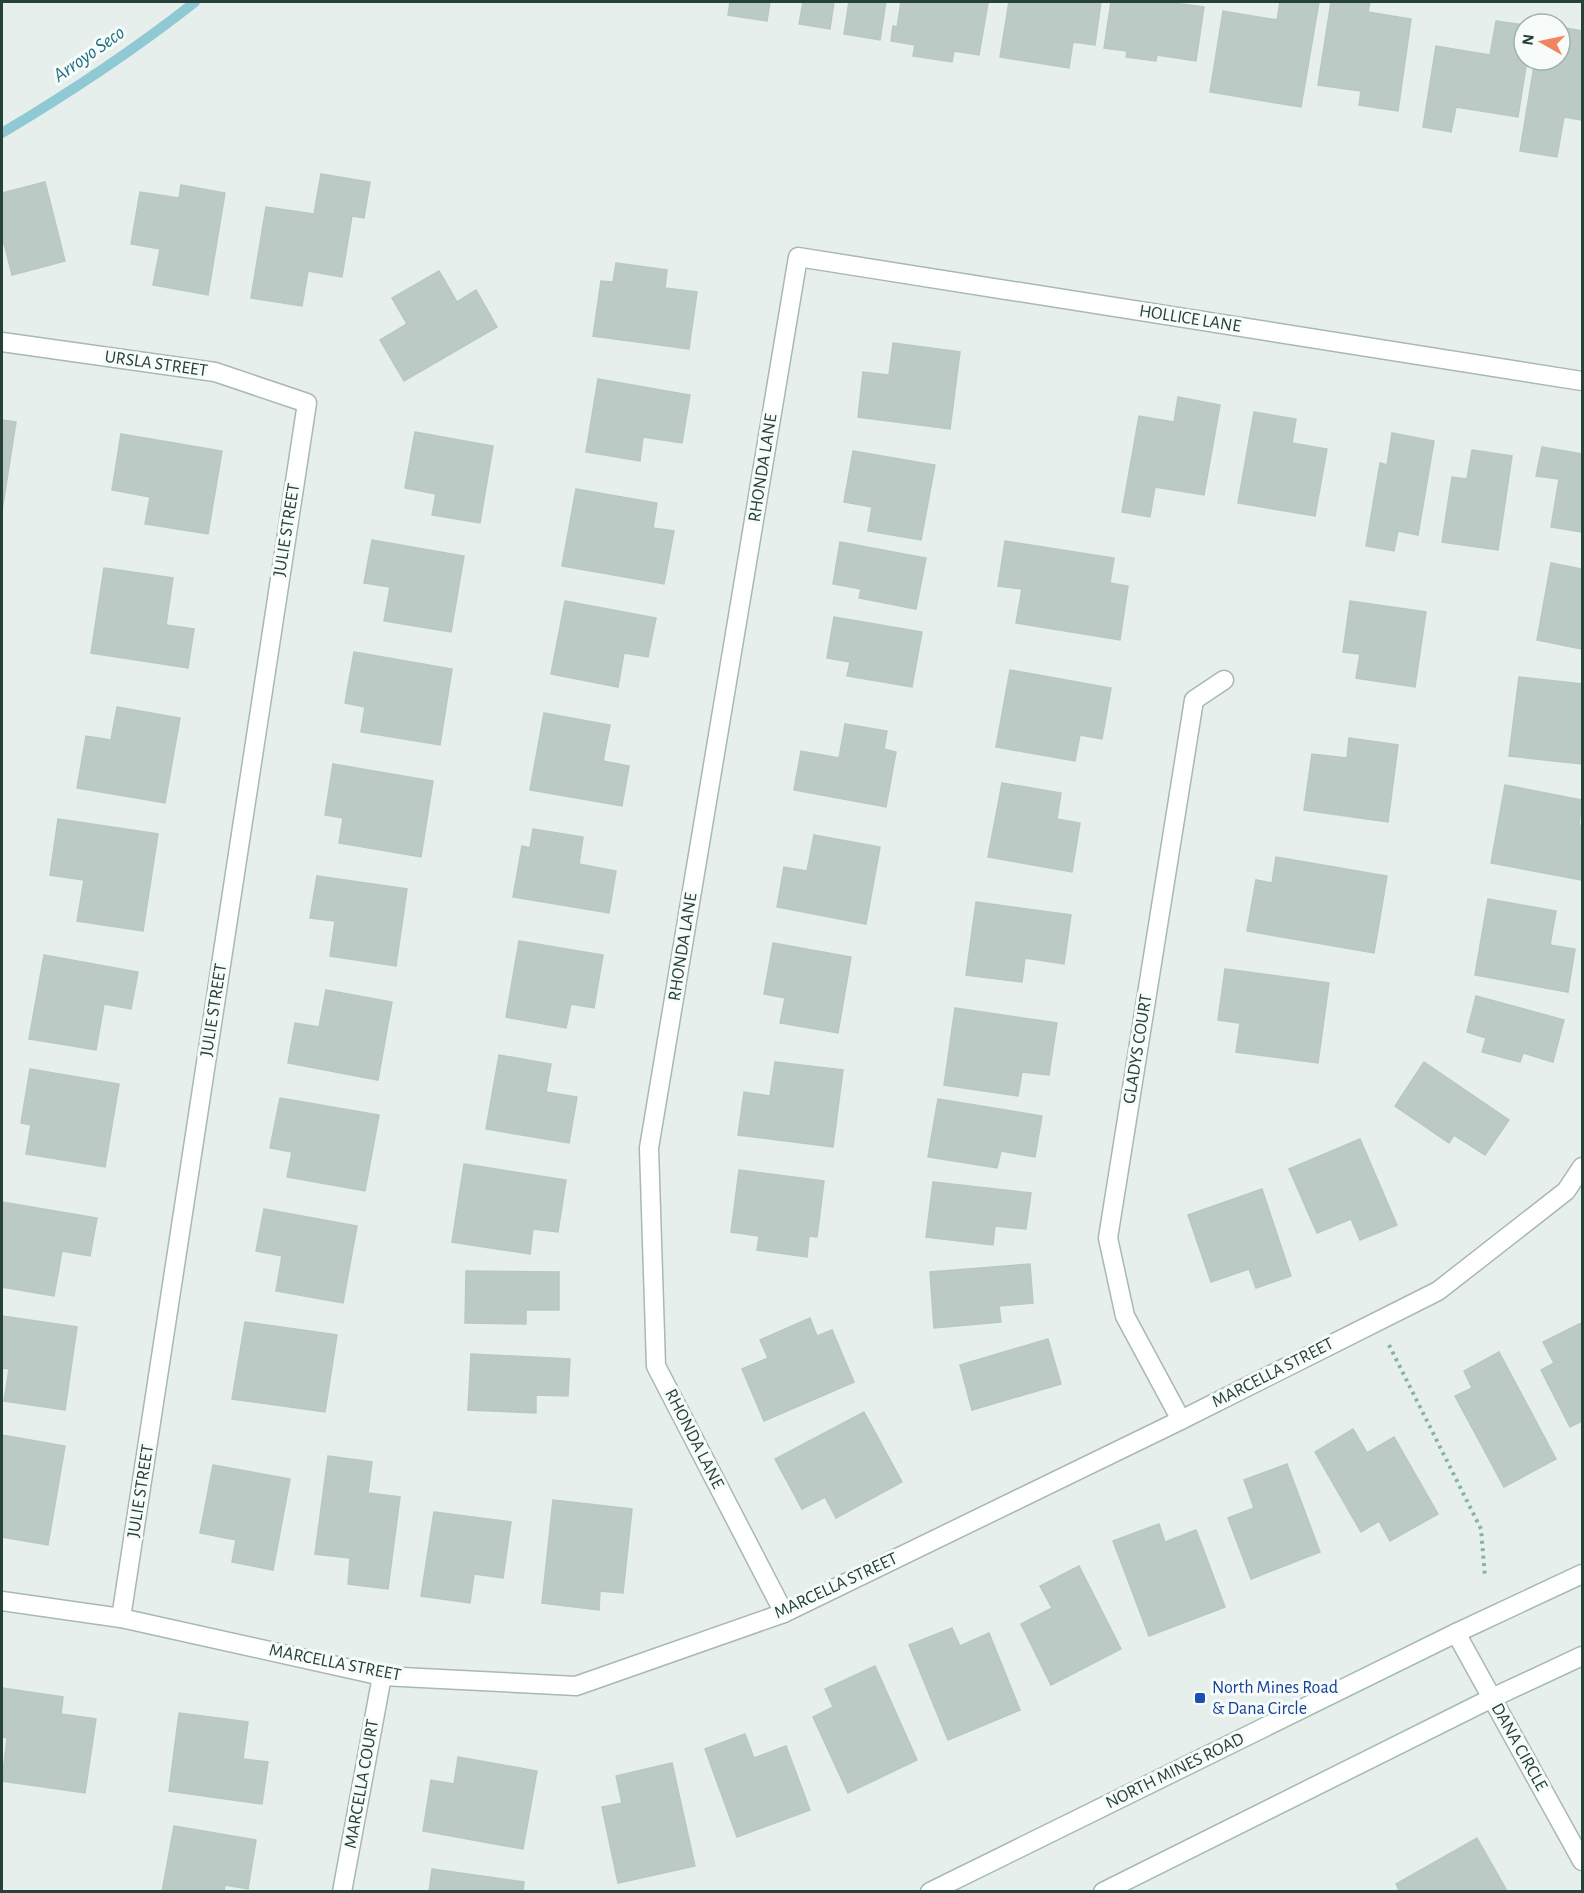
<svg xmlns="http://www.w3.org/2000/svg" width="1584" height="1893" font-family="'Alegreya Sans',sans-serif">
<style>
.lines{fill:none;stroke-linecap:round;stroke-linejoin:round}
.stream{stroke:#8ec9d4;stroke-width:10}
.building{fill:#bbcac4;stroke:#b8c9c2;stroke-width:1.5}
.minor-casing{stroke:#a8b8b2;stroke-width:21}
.secondary-casing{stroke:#a4bbb3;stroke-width:21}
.path{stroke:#86b3a5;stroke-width:4;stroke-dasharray:3 4.5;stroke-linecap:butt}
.minor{stroke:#fff;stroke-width:18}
.secondary{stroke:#fff;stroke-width:18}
.transit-dot{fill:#1a4fb4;stroke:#f7fbf9;stroke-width:2}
.labels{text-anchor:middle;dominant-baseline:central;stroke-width:6;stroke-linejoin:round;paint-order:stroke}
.street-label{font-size:18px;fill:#24423a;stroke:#f7fbf9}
.transit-label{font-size:18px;fill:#164399;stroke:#f7fbf9;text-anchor:start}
.water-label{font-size:20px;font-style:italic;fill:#1c6f80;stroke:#f7fbf9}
</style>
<rect width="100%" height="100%" fill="#e6efeb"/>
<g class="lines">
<path class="stream" d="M2,133C69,93 134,50 195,2"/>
</g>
<g class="building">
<polygon points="730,2 770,2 767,21 728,15"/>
<polygon points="803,2 834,2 830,29 799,24"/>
<polygon points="849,2 886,2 880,40 844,34"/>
<polygon points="901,2 988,3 979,55 954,51 952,62 913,56 915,45 891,41 893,26 897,27"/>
<polygon points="1009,2 1101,2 1095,45 1073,42 1069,68 1000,57"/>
<polygon points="1111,2 1165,2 1204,7 1196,61 1157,55 1156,61 1126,57 1127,51 1104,48"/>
<polygon points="1280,2 1319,2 1301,107 1210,92 1223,11 1277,20"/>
<polygon points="1331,2 1370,2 1368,12 1411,19 1398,111 1359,105 1361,91 1318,85"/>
<polygon points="1496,21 1524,25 1524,60 1527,60 1518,117 1456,107 1451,132 1423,127 1436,46 1490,55"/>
<polygon points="1560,27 1582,31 1582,120 1564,117 1557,157 1520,151 1535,60 1560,60"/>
<polygon points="321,174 370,182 364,218 352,216 342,277 308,271 302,306 251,298 266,207 314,214"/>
<polygon points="45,182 65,261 12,275 4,243 2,244 2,193"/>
<polygon points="181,185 225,193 208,295 153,285 160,249 131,244 140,192 179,198"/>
<polygon points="616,263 667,270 665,288 697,292 689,349 593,336 601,281 613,282"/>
<polygon points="439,271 457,302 476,290 497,327 404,381 380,340 407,324 392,298"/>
<polygon points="893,343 960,352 950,429 858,417 863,372 889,375"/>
<polygon points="598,379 690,395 682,443 643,437 640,461 586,452"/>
<polygon points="1178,397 1220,405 1204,495 1155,487 1150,517 1122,512 1139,416 1174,422"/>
<polygon points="1254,412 1296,419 1292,443 1327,449 1315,516 1238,503"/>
<polygon points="2,420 16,422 2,511"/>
<polygon points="415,432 493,446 480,523 432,515 436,494 405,488"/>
<polygon points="1392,433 1434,441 1418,535 1398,531 1394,551 1366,546 1380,463 1387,465"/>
<polygon points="121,434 222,451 208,534 145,524 150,497 112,490"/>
<polygon points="1542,447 1582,454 1582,532 1551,527 1559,479 1536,476"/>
<polygon points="1472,450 1512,456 1498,550 1442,542 1452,477 1467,479"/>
<polygon points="853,451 935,465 921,540 868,531 872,507 844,502"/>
<polygon points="576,489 657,503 653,528 674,531 664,584 562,566"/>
<polygon points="372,540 464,556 451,632 384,621 390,587 364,583"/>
<polygon points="1005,541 1114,558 1110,583 1128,586 1120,640 1016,623 1022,589 998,586"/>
<polygon points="840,542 926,558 916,609 859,598 861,589 833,584"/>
<polygon points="1551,563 1582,569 1582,649 1537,640"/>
<polygon points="104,568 173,578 166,625 194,629 188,668 91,653"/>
<polygon points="565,601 656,618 648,657 624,653 618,687 551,674"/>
<polygon points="1350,601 1426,612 1415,687 1356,678 1360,654 1343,652"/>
<polygon points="834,617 922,632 912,687 847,676 850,662 827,658"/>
<polygon points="354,652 452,669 440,745 361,732 365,707 345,703"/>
<polygon points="1010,670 1111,688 1102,739 1080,735 1075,761 996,747"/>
<polygon points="1519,677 1582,684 1582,764 1509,756"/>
<polygon points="117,707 180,718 165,803 77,788 86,736 111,740"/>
<polygon points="544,713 610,725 603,761 629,766 622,806 530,790"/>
<polygon points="845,724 887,731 884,749 896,752 886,807 794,790 801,751 839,758"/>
<polygon points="1349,738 1398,745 1388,822 1304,810 1312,754 1347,758"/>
<polygon points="333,764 433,781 421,857 339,843 343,818 325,815"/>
<polygon points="1002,783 1061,793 1057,819 1080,823 1072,872 988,857"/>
<polygon points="1505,785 1582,800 1579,825 1582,826 1582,880 1491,863"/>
<polygon points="58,819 158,834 143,931 77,921 84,880 50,875"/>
<polygon points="533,829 583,837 579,864 616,871 609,913 513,897 522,846 530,848"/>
<polygon points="814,835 880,847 866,924 777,907 784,867 807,871"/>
<polygon points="1276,857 1387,876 1374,953 1247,931 1256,880 1272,883"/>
<polygon points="317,876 407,889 396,966 330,956 335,921 310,918"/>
<polygon points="1488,899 1556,911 1550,945 1575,949 1568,992 1475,975"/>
<polygon points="976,902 1071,915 1064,964 1025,958 1022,982 966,975"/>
<polygon points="519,941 603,955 594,1008 571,1004 566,1028 506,1017"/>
<polygon points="773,943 851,957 838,1033 780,1023 785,998 764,994"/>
<polygon points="44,955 138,972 131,1009 104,1004 96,1050 29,1039"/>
<polygon points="1225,969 1329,983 1318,1063 1236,1052 1240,1023 1218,1020"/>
<polygon points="326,990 392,1002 378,1080 288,1063 295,1023 319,1027"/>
<polygon points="1476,996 1564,1020 1553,1062 1523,1053 1520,1062 1482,1052 1486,1038 1467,1032"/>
<polygon points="955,1008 1057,1023 1049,1075 1022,1072 1018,1096 944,1085"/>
<polygon points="499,1055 551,1064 546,1092 577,1097 569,1143 486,1129"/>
<polygon points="775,1062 843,1070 833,1147 738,1135 744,1092 770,1096"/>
<polygon points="1424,1062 1509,1120 1485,1155 1454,1135 1449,1143 1395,1106"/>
<polygon points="30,1069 119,1084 105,1167 26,1154 31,1125 21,1123"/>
<polygon points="280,1098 379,1115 365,1191 287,1177 292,1152 270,1148"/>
<polygon points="938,1099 1042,1116 1035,1157 1001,1151 997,1168 928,1157"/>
<polygon points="1360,1139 1397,1225 1360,1240 1351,1219 1317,1233 1289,1169"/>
<polygon points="464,1164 566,1180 558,1232 533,1229 530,1254 452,1242"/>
<polygon points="739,1170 824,1181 817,1237 809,1236 807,1257 757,1250 759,1236 731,1232"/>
<polygon points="933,1182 1031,1193 1026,1229 995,1226 993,1245 926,1237"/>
<polygon points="1262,1189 1291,1276 1256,1288 1249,1269 1211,1282 1188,1215"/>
<polygon points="2,1202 97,1218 90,1256 62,1251 54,1296 2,1287"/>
<polygon points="264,1209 357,1226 343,1303 276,1291 282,1256 256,1251"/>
<polygon points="1030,1264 1033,1303 999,1306 1001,1322 934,1328 930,1272"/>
<polygon points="466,1271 559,1272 559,1310 526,1310 526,1324 465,1323"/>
<polygon points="2,1316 77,1327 65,1410 4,1401 9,1369 2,1368"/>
<polygon points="810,1318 817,1336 832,1330 854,1382 764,1421 742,1369 768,1358 760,1340"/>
<polygon points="245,1322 337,1335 325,1412 232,1399"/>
<polygon points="1581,1323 1582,1326 1582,1421 1570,1427 1541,1370 1554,1363 1543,1342"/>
<polygon points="1048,1339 1061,1384 972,1410 960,1365"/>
<polygon points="1499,1352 1556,1459 1504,1487 1455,1396 1472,1388 1464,1371"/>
<polygon points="471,1354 570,1359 568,1396 536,1395 536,1413 468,1410"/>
<polygon points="864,1412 902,1482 836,1518 825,1497 802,1509 775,1459"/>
<polygon points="1353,1429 1367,1453 1394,1437 1438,1514 1390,1541 1379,1521 1361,1532 1315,1452"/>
<polygon points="2,1435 65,1446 48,1545 2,1537"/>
<polygon points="328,1456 372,1462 368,1493 400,1497 388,1589 348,1584 350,1558 315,1554"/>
<polygon points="1287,1464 1320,1552 1251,1579 1228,1518 1254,1508 1244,1480"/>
<polygon points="213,1465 290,1479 273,1570 232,1562 236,1540 200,1533"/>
<polygon points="553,1500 632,1509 623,1593 600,1591 599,1610 542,1603"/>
<polygon points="434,1512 511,1522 503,1578 474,1574 470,1603 421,1596"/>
<polygon points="1159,1524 1165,1542 1196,1530 1225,1607 1149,1636 1113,1541"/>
<polygon points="1079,1566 1121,1649 1051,1685 1021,1624 1052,1608 1040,1586"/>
<polygon points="952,1628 960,1646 989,1633 1020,1710 948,1740 909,1645"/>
<polygon points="875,1666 917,1760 848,1793 813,1717 833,1707 825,1689"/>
<polygon points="2,1688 63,1697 61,1714 96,1719 85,1793 2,1781 7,1738 2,1737"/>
<polygon points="179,1713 248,1722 243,1759 268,1762 262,1804 169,1791"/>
<polygon points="745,1734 754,1758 786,1746 810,1810 737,1837 705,1749"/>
<polygon points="458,1757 537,1771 523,1849 423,1831 431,1780 454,1784"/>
<polygon points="672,1763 695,1866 618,1883 602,1807 622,1803 616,1776"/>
<polygon points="174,1826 256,1840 248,1889 225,1885 224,1892 162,1892"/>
<polygon points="1477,1838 1506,1889 1503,1892 1400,1892 1396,1884"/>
<polygon points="432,1869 524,1882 523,1892 429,1892"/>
</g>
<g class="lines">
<defs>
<g id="minor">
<polyline points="2,342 215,372 307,403 121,1618"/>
<polyline points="1181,1420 1125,1316 1108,1238 1194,700 1224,680"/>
<polyline points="2,1601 121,1618 382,1676 576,1686 784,1613 1181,1420 1438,1291 1566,1191 1582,1167"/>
<polyline points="784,1613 656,1366 649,1148 798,257 1582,381"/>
<polyline points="1456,1633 1582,1861"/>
<polyline points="342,1892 382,1676"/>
</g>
<g id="secondary">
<polyline points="930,1892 1456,1633 1582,1574"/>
<polyline points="1103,1892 1492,1698 1582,1656"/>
</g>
</defs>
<use href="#minor" class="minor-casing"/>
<use href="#secondary" class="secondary-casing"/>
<polyline class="path" points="1389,1345 1481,1529 1485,1577"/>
<use href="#minor" class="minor"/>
<use href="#secondary" class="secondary"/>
</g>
<rect class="transit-dot" x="1194" y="1692" width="12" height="12" rx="3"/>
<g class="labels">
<g class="street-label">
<text transform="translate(1190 319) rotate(9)">HOLLICE LANE</text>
<text transform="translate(156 364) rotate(8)">URSLA STREET</text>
<text transform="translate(763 468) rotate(-81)">RHONDA LANE</text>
<text transform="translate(287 530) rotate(-81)">JULIE STREET</text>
<text transform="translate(683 947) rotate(-81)">RHONDA LANE</text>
<text transform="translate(214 1010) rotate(-81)">JULIE STREET</text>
<text transform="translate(1138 1049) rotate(-81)">GLADYS COURT</text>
<text transform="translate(1273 1373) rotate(-27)">MARCELLA STREET</text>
<text transform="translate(694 1439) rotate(63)">RHONDA LANE</text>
<text transform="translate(141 1491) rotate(-81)">JULIE STREET</text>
<text transform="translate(836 1586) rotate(-25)">MARCELLA STREET</text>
<text transform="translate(335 1663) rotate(11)">MARCELLA STREET</text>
<text transform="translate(1519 1747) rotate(61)">DANA CIRCLE</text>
<text transform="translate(1175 1771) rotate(-26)">NORTH MINES ROAD</text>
<text transform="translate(362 1784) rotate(-80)">MARCELLA COURT</text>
</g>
<g class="transit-label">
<text x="1212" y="1688">North Mines Road<tspan x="1212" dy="21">&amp; Dana Circle</tspan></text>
</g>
<g class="water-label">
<text transform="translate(89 54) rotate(-35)">Arroyo Seco</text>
</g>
</g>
<rect width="1584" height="1893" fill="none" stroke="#24423a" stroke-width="6"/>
<g transform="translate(1542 42) rotate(279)"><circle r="28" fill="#f7fbf9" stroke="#a3b1ad" stroke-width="1.5"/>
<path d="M0-4.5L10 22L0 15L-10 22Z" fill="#f4845f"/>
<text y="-9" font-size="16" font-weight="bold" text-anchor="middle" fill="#24423a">N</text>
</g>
</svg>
